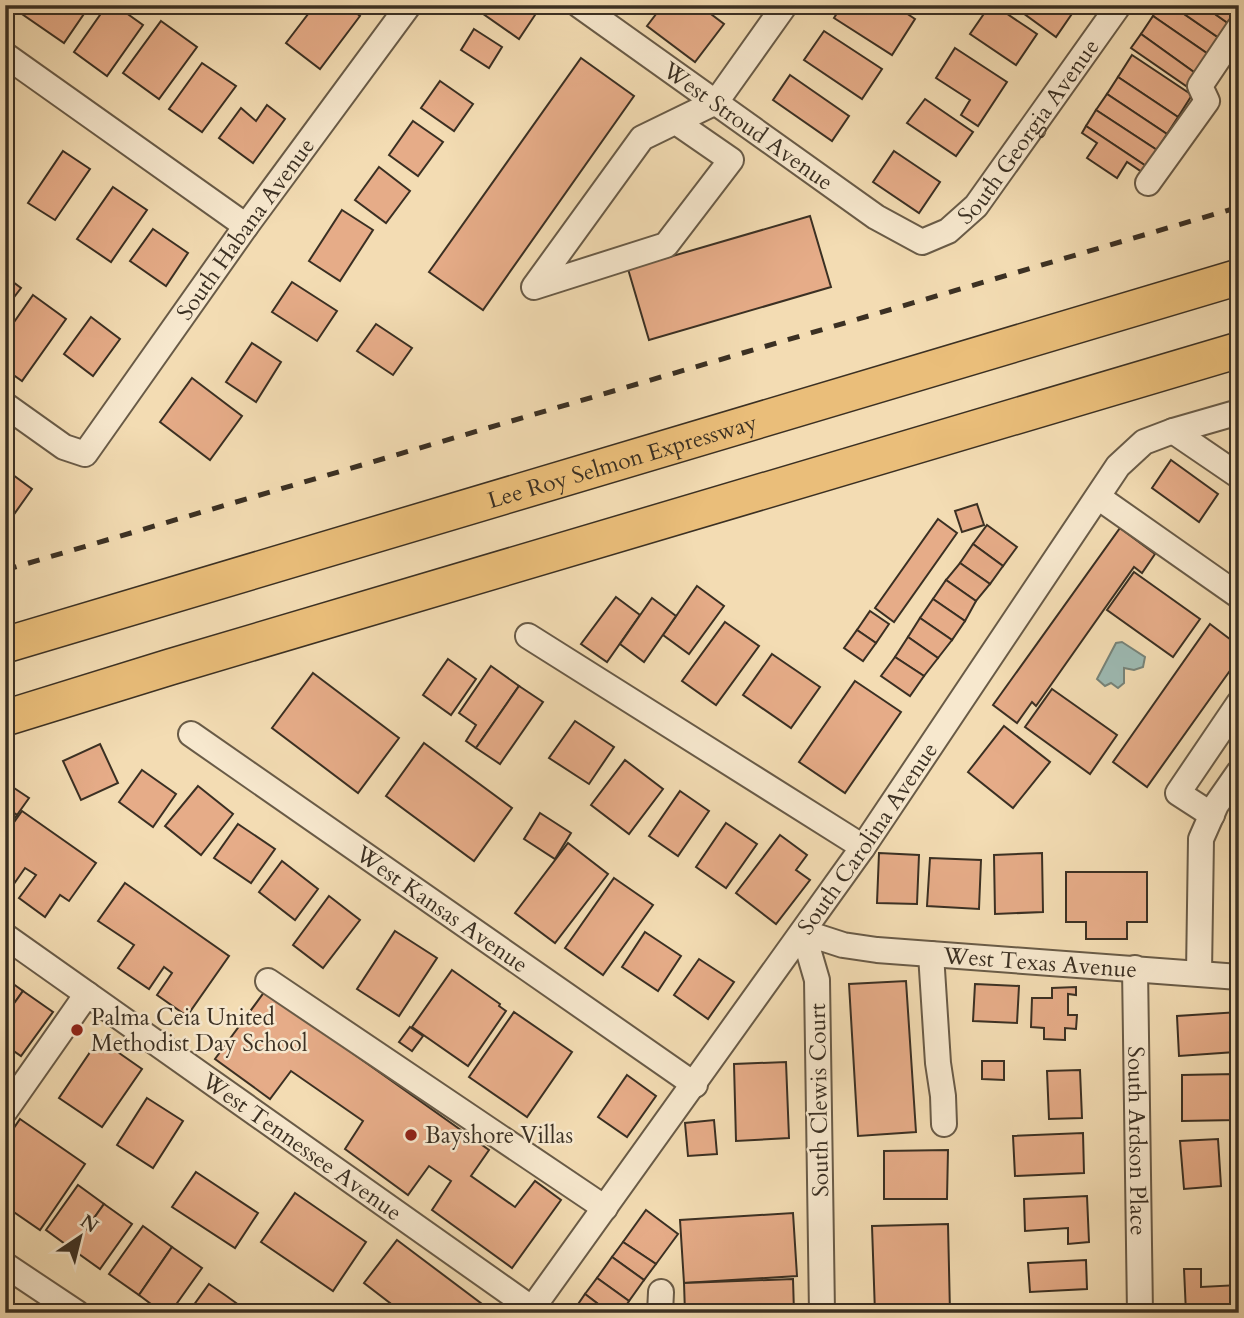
<svg xmlns="http://www.w3.org/2000/svg" width="1244" height="1318" font-family="Cardo,serif">
<style>
.water{fill:#9dbab3;stroke:#768379;stroke-width:2}
.building{fill:#e6ac88;stroke:#3b3023;stroke-width:2}
.lines{fill:none;stroke-linecap:round;stroke-linejoin:round}
.minor-casing{stroke:#695b47;stroke-width:28}
.highway-casing{stroke:#3b3023;stroke-width:38}
.minor{stroke:#f7e8ce;stroke-width:24}
.highway{stroke:#eabe7a;stroke-width:35}
.rail{stroke:#3b3023;stroke-width:5;stroke-dasharray:12 12;stroke-linecap:butt}
.poi-dot{fill:#8f2418;stroke:#f7e8ce;stroke-width:2.5}
.labels{text-anchor:middle;dominant-baseline:central;stroke-width:5;stroke-linejoin:round;paint-order:stroke}
.street-label{font-size:23px;fill:#3b3023;stroke:#f7e8ce}
.poi-label{font-size:23px;fill:#3b3023;stroke:#f7e8ce;text-anchor:start}
</style>
<rect width="100%" height="100%" fill="#f3dcb3"/>
<filter id="stains"><feTurbulence type="fractalNoise" baseFrequency=".00286" numOctaves="4"/><feColorMatrix values="0 0 0 0 .2 0 0 0 0 .09 0 0 0 0 .02 0 0 0 .5 -.17"/></filter>
<radialGradient id="worn" r=".72"><stop offset=".6" stop-color="#630" stop-opacity="0"/><stop offset="1" stop-color="#630" stop-opacity=".3"/></radialGradient>
<polygon class="water" points="1122,642 1145,657 1143,667 1134,670 1124,668 1124,683 1118,688 1111,683 1105,686 1097,679 1116,643"/>
<g class="building">
<polygon points="24,5 45,6 90,5 64,43 19,12"/>
<polygon points="107,5 115,5 143,25 107,76 74,52"/>
<polygon points="315,5 347,5 360,16 320,69 286,43"/>
<polygon points="484,5 540,5 541,6 519,39 479,11"/>
<polygon points="663,5 699,5 724,24 695,62 647,26"/>
<polygon points="842,5 894,5 915,19 892,55 834,18"/>
<polygon points="990,5 994,5 1037,34 1016,65 970,34"/>
<polygon points="1012,5 1078,5 1056,37"/>
<polygon points="1160,5 1171,5 1222,40 1211,56 1153,16"/>
<polygon points="1171,5 1202,5 1232,26 1222,40"/>
<polygon points="1202,5 1237,5 1239,17 1232,26"/>
<polygon points="1153,16 1211,56 1198,75 1141,34"/>
<polygon points="161,21 197,47 159,99 123,73"/>
<polygon points="474,29 502,47 489,68 461,50"/>
<polygon points="824,31 882,69 862,99 804,60"/>
<polygon points="1141,34 1198,75 1189,88 1131,48"/>
<polygon points="955,48 1007,82 978,126 961,115 970,100 936,78"/>
<polygon points="1132,55 1192,95 1178,117 1118,77"/>
<polygon points="581,58 634,96 483,310 429,272"/>
<polygon points="202,63 236,86 202,132 169,109"/>
<polygon points="790,75 849,116 832,141 773,100"/>
<polygon points="1118,77 1178,117 1167,134 1107,94"/>
<polygon points="440,81 473,104 454,131 421,108"/>
<polygon points="1107,94 1167,134 1157,150 1096,110"/>
<polygon points="925,99 973,132 956,156 907,123"/>
<polygon points="267,105 285,119 253,163 219,138 241,108 256,121"/>
<polygon points="1096,110 1157,150 1146,166 1086,126"/>
<polygon points="413,121 443,142 418,176 389,155"/>
<polygon points="1086,126 1146,166 1142,172 1127,162 1117,178 1087,158 1097,143 1082,133"/>
<polygon points="63,151 90,169 55,220 28,203"/>
<polygon points="894,151 940,182 919,213 873,182"/>
<polygon points="379,167 410,191 386,223 355,200"/>
<polygon points="113,187 147,210 111,262 77,239"/>
<polygon points="342,210 373,230 340,281 309,261"/>
<polygon points="810,216 831,287 649,340 628,269"/>
<polygon points="153,229 188,253 166,286 130,261"/>
<polygon points="5,276 21,288 5,309"/>
<polygon points="292,282 337,311 317,341 272,312"/>
<polygon points="33,295 66,319 22,381 5,369 5,335"/>
<polygon points="91,317 120,339 93,376 64,354"/>
<polygon points="376,324 412,348 393,375 357,351"/>
<polygon points="252,343 281,362 256,402 226,382"/>
<polygon points="192,378 242,416 210,460 160,422"/>
<polygon points="1171,460 1218,494 1199,522 1152,488"/>
<polygon points="5,469 32,489 5,527"/>
<polygon points="977,504 984,525 962,532 955,511"/>
<polygon points="938,519 957,533 894,622 875,608"/>
<polygon points="987,525 1017,547 1003,566 973,544"/>
<polygon points="1120,528 1155,554 1142,573 1134,567 1036,706 1032,702 1017,723 993,705"/>
<polygon points="973,544 1003,566 990,584 960,563"/>
<polygon points="960,563 990,584 976,601 946,580"/>
<polygon points="1134,572 1200,619 1173,657 1107,610"/>
<polygon points="946,580 976,601 965,621 933,599"/>
<polygon points="697,586 724,606 689,654 663,635"/>
<polygon points="616,597 640,615 607,662 581,644"/>
<polygon points="652,598 676,616 644,662 620,644"/>
<polygon points="933,599 965,621 952,640 920,618"/>
<polygon points="870,611 889,624 876,643 857,630"/>
<polygon points="920,618 952,640 938,658 908,637"/>
<polygon points="725,622 759,646 716,705 682,681"/>
<polygon points="1210,624 1239,646 1239,658 1147,787 1113,762"/>
<polygon points="857,630 876,643 863,661 844,648"/>
<polygon points="908,637 938,658 924,676 895,657"/>
<polygon points="772,654 820,687 791,728 743,695"/>
<polygon points="895,657 924,676 910,696 881,676"/>
<polygon points="448,659 476,679 451,715 423,695"/>
<polygon points="491,666 519,686 476,748 466,741 476,725 459,713"/>
<polygon points="313,673 399,738 358,793 272,728"/>
<polygon points="855,681 901,712 845,793 799,762"/>
<polygon points="519,686 543,702 500,764 476,748"/>
<polygon points="1052,689 1117,735 1090,774 1025,727"/>
<polygon points="575,721 614,747 589,784 549,758"/>
<polygon points="1004,726 1050,762 1013,808 968,772"/>
<polygon points="424,743 512,808 474,861 386,796"/>
<polygon points="100,744 118,783 81,800 63,761"/>
<polygon points="625,760 663,789 629,834 591,805"/>
<polygon points="142,770 176,794 153,827 119,802"/>
<polygon points="5,782 29,798 17,815 5,807"/>
<polygon points="198,786 233,814 201,855 165,826"/>
<polygon points="680,791 709,811 678,856 649,836"/>
<polygon points="5,807 17,815 5,832"/>
<polygon points="22,811 96,863 69,901 60,895 45,917 19,898 36,875 25,868 9,891 5,889 5,835"/>
<polygon points="540,813 571,833 555,859 524,839"/>
<polygon points="726,823 757,844 726,888 696,867"/>
<polygon points="238,824 275,849 251,883 214,858"/>
<polygon points="780,835 807,855 796,870 810,880 776,924 736,893"/>
<polygon points="568,843 608,874 555,943 515,913"/>
<polygon points="879,853 919,855 917,904 877,903"/>
<polygon points="1042,853 1043,912 995,914 994,855"/>
<polygon points="930,858 981,860 979,909 927,906"/>
<polygon points="282,861 318,889 295,920 259,892"/>
<polygon points="1066,872 1147,872 1147,922 1127,922 1127,939 1086,939 1086,922 1066,922"/>
<polygon points="614,878 653,905 603,975 565,948"/>
<polygon points="125,883 229,956 187,1016 157,995 172,973 164,967 149,989 118,968 134,945 98,921"/>
<polygon points="329,896 360,920 323,968 293,945"/>
<polygon points="395,931 437,958 399,1016 357,989"/>
<polygon points="645,932 681,956 658,991 622,967"/>
<polygon points="699,959 734,982 708,1019 674,995"/>
<polygon points="452,970 500,1004 499,1006 506,1011 468,1066 412,1027"/>
<polygon points="5,978 23,991 5,1016"/>
<polygon points="906,981 916,1132 858,1136 849,984"/>
<polygon points="975,984 1019,986 1017,1023 973,1021"/>
<polygon points="1076,987 1076,995 1068,994 1068,1015 1077,1015 1076,1029 1065,1028 1065,1040 1044,1039 1044,1028 1031,1027 1032,998 1052,998 1052,988"/>
<polygon points="23,991 53,1012 21,1056 5,1045 5,1016"/>
<polygon points="265,991 489,1150 471,1176 515,1207 535,1181 561,1200 512,1268 432,1210 451,1181 429,1166 408,1195 345,1149 363,1121 291,1071 270,1099 215,1059"/>
<polygon points="514,1012 572,1052 527,1117 469,1077"/>
<polygon points="1239,1012 1239,1032 1233,1032 1235,1052 1179,1056 1177,1016"/>
<polygon points="410,1027 423,1036 412,1051 399,1042"/>
<polygon points="99,1039 142,1069 102,1127 59,1098"/>
<polygon points="982,1061 1004,1061 1004,1080 982,1079"/>
<polygon points="786,1062 789,1138 736,1141 734,1064"/>
<polygon points="1080,1070 1082,1118 1049,1119 1047,1071"/>
<polygon points="1235,1074 1236,1120 1182,1121 1182,1075"/>
<polygon points="627,1075 656,1096 627,1137 598,1117"/>
<polygon points="147,1098 183,1121 153,1168 117,1145"/>
<polygon points="20,1119 85,1164 40,1230 5,1206 5,1141"/>
<polygon points="714,1120 717,1154 688,1156 685,1123"/>
<polygon points="1083,1133 1084,1173 1015,1176 1013,1136"/>
<polygon points="1218,1139 1221,1186 1184,1189 1180,1141"/>
<polygon points="948,1150 947,1199 884,1199 884,1151"/>
<polygon points="196,1172 258,1213 235,1248 172,1207"/>
<polygon points="78,1185 104,1204 72,1249 46,1230"/>
<polygon points="295,1193 366,1242 333,1291 261,1242"/>
<polygon points="1087,1196 1089,1242 1068,1244 1068,1228 1025,1231 1024,1199"/>
<polygon points="104,1204 132,1224 100,1269 72,1249"/>
<polygon points="646,1210 678,1234 656,1264 623,1242"/>
<polygon points="793,1213 797,1276 684,1283 680,1220"/>
<polygon points="948,1224 950,1313 875,1313 872,1226"/>
<polygon points="143,1226 172,1247 139,1295 109,1274"/>
<polygon points="397,1240 486,1307 482,1313 403,1313 364,1283"/>
<polygon points="623,1242 656,1264 644,1280 612,1257"/>
<polygon points="172,1247 202,1268 170,1313 163,1313 139,1295"/>
<polygon points="612,1257 644,1280 629,1301 597,1278"/>
<polygon points="1086,1260 1087,1289 1030,1292 1028,1263"/>
<polygon points="1184,1269 1201,1269 1201,1287 1239,1285 1239,1313 1186,1313"/>
<polygon points="597,1278 629,1301 621,1313 610,1313 585,1294"/>
<polygon points="793,1279 794,1313 685,1313 684,1283"/>
<polygon points="209,1284 225,1295 250,1313 188,1313"/>
<polygon points="585,1294 610,1313 572,1313"/>
</g>
<g class="lines">
<defs>
<g id="minor">
<path id="s1" d="M579,5L876,217L922,242L948,231L976,206L1119,5"/>
<polyline points="5,55 246,226"/>
<polyline points="676,122 731,160 666,245 534,287 642,138 716,102 785,5"/>
<polyline points="1148,183 1207,101 1200,86 1239,28"/>
<path id="s2" d="M5,405L64,447L85,454L246,226L409,5"/>
<polyline points="1173,431 1239,476"/>
<polyline points="1098,497 1239,596"/>
<polyline points="528,636 863,847"/>
<path id="s3" d="M191,734L695,1085"/>
<polyline points="1212,815 1178,793 1239,703"/>
<path id="s4" d="M5,936L531,1308"/>
<polyline points="931,954 938,1063 943,1096 944,1124"/>
<path id="s5" d="M1135,968L1140,1313"/>
<polyline points="1199,973 1201,839 1216,805 1239,772"/>
<polyline points="268,981 605,1208"/>
<polyline points="5,1111 87,994"/>
<polyline points="5,1265 77,1313"/>
<path id="s6" d="M529,1313L863,847L1118,466L1144,442L1173,431L1239,412"/>
<polyline points="660,1313 661,1292"/>
<path id="s7" d="M822,1313L817,980L803,932L843,945L877,950L1239,977"/>
</g>
<g id="highway">
<path id="s8" d="M5,645L1239,277"/>
<polyline points="5,718 170,667 1239,350"/>
</g>
</defs>
<use href="#minor" class="minor-casing"/>
<use href="#highway" class="highway-casing"/>
<use href="#minor" class="minor"/>
<use href="#highway" class="highway"/>
<polyline class="rail" points="5,570 1239,207"/>
</g>
<g class="poi-dot">
<circle cx="77" cy="1030" r="7"/>
<circle cx="411" cy="1135" r="7"/>
</g>
<g class="labels">
<g class="street-label">
<text stroke="none"><textPath href="#s1" startOffset="208">West Stroud Avenue</textPath></text>
<text stroke="none"><textPath href="#s1" startOffset="574">South Georgia Avenue</textPath></text>
<text stroke="none"><textPath href="#s2" startOffset="371">South Habana Avenue</textPath></text>
<text stroke="none"><textPath href="#s8" startOffset="644">Lee Roy Selmon Expressway</textPath></text>
<text stroke="none"><textPath href="#s6" startOffset="583">South Carolina Avenue</textPath></text>
<text stroke="none"><textPath href="#s3" startOffset="306">West Kansas Avenue</textPath></text>
<text stroke="none"><textPath href="#s7" startOffset="623">West Texas Avenue</textPath></text>
<text transform="translate(819 1100) rotate(-91)">South Clewis Court</text>
<text stroke="none"><textPath href="#s5" startOffset="173">South Ardson Place</textPath></text>
<text stroke="none"><textPath href="#s4" startOffset="364">West Tennessee Avenue</textPath></text>
</g>
<g class="poi-label">
<text x="91" y="1017">Palma Ceia United<tspan x="91" dy="26">Methodist Day School</tspan></text>
<text x="425" y="1135">Bayshore Villas</text>
</g>
</g>
<rect width="1244" height="1318" fill="none" stroke="#f3dcb3" stroke-width="28"/>
<rect x="7" y="7" width="1230" height="1304" fill="none" stroke="#3b3023" stroke-width="3.5"/>
<rect x="14" y="14" width="1216" height="1290" fill="none" stroke="#3b3023" stroke-width="2"/>
<g transform="translate(80 1237) rotate(35)" stroke="#f7e8ce" stroke-width="5" paint-order="stroke">
<path d="M0-5L12 26L0 18L-12 26Z" fill="#3b3023"/>
<text y="-10" font-size="19" font-weight="bold" text-anchor="middle" fill="#3b3023">N</text>
</g>
<rect width="100%" height="100%" filter="url(#stains)"/>
<rect width="100%" height="100%" fill="url(#worn)"/>
</svg>
